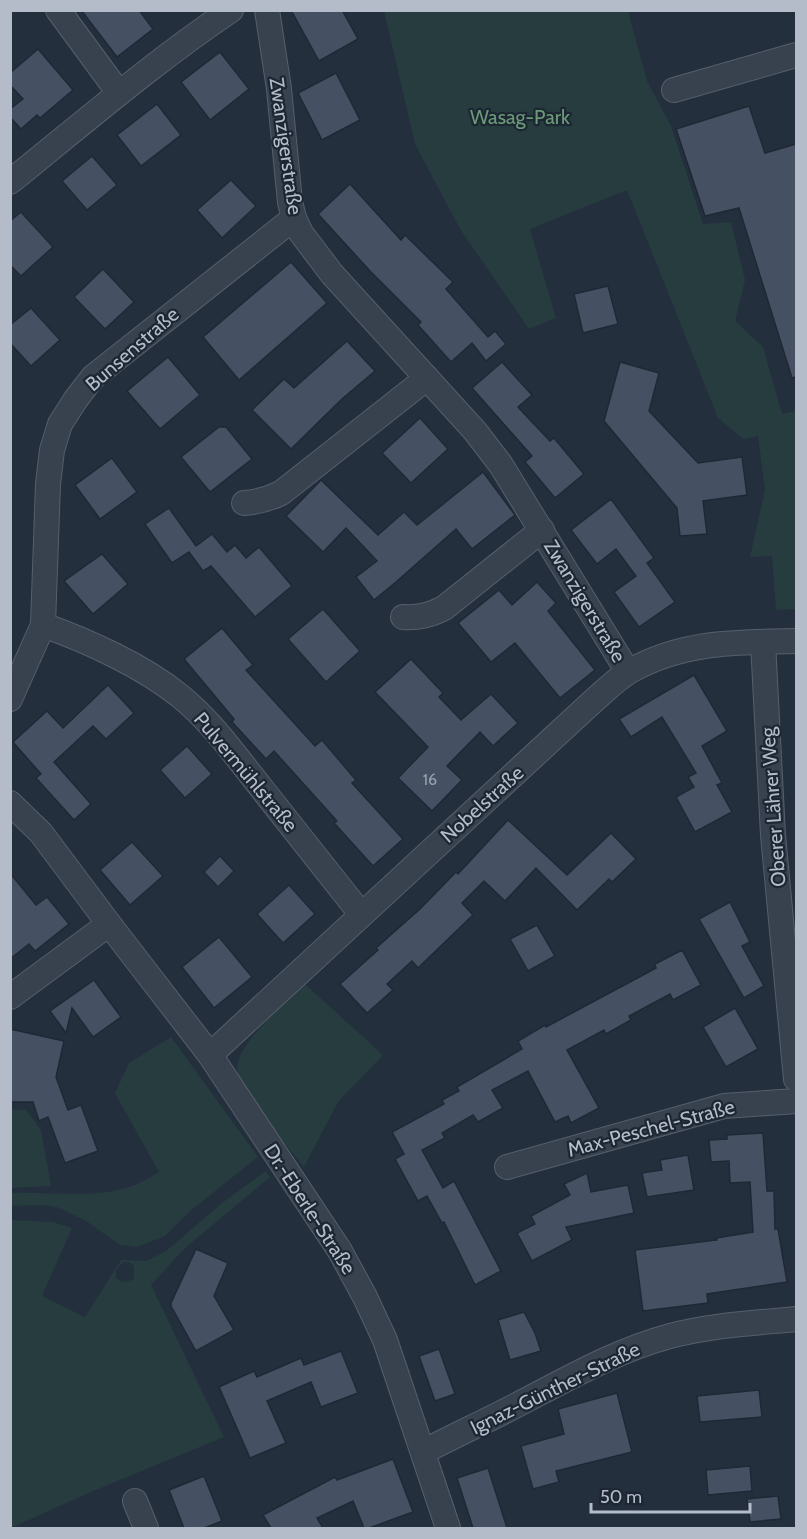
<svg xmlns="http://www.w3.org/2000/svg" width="807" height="1539" font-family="Cabin,sans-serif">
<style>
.green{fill:#263c3f;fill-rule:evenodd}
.building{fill:#455162;stroke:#1f2835;stroke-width:1.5}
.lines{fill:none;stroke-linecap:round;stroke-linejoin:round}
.minor-casing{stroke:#565f6c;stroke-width:26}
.minor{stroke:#38414e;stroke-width:24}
.labels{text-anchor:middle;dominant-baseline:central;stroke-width:4.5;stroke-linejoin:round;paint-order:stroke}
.number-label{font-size:16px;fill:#98a1af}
.park-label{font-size:20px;fill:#6b9a76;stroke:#1d2633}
.street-label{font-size:20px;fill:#b4bcc9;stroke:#1d2633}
</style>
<rect width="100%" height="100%" fill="#242f3e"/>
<g class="green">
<polygon points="384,11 628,11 647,81 671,126 703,224 731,222 745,280 735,321 763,347 782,414 796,411 796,609 776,610 772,556 750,557 765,490 758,436 743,439 718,418 627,190 530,229 556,318 529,329 460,229 415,144"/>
<path d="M305,984L383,1055L338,1102L304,1167L242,1091C240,1083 236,1072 238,1063C243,1038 287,1002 305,984Z"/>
<path d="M171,1037L258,1157L189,1212L165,1236L137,1247L120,1245L86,1221L57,1207L42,1205L11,1206V1193C49,1191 89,1199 126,1188C137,1185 149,1178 159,1172L115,1093L129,1063Z"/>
<polygon points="10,1109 26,1110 41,1130 51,1186 11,1188"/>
<path d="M266,1171L270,1177L185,1248L151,1285L224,1437L86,1494L11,1528V1220L53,1222L72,1228L42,1296L85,1317L121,1260L147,1261L166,1251L222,1203ZM124,1262H129L134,1266V1278C129,1283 122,1283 116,1278C115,1270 117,1266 124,1262Z"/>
</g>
<g class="building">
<polygon points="81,10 139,10 153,29 117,57"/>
<polygon points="291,10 342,10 358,39 319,61"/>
<polygon points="38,49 73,90 40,118 37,115 21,129 10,117 10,109 23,99 10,85 10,73"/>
<polygon points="220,52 249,89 210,120 181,82"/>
<polygon points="336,73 360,120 322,140 298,93"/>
<polygon points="157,104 181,135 141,166 117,135"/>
<polygon points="749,106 765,153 796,144 796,377 792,378 739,208 705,216 676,129"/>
<polygon points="92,156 117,185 87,210 62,181"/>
<polygon points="231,180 256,206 222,238 197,210"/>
<polygon points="350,184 401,240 405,235 453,282 446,289 488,337 495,331 506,344 486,361 472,343 451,362 418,325 421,322 370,271 318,214"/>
<polygon points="21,212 53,247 21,276 10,265 10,221"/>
<polygon points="291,262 327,303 239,380 203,337"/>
<polygon points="103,269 134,302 105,329 74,297"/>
<polygon points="608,286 618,324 583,333 574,294"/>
<polygon points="31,308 60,340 31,366 10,343 10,325"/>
<polygon points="347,341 375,371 342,399 291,449 252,410 284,379 294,388"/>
<polygon points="168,357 200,395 160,429 127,391"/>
<polygon points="502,362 532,395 518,407 550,441 554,438 584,474 555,498 525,462 532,456 472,388"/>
<polygon points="620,362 659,373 649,411 698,463 742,457 747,495 703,501 707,534 680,536 677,508 604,421"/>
<polygon points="420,418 448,449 411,483 382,453"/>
<polygon points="219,427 226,427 252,459 210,492 181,457"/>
<polygon points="112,458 137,492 100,519 75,485"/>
<polygon points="483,472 515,515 472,549 456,529 396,582 374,600 356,577 377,561 346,528 323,552 286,516 321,480 378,535 404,512 417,525"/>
<polygon points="611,499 654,558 647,563 675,602 639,627 614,592 636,576 616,549 597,564 571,530"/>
<polygon points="169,508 196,546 212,534 227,552 235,545 246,558 259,547 292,586 255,617 211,566 203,571 189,552 172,563 145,524"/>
<polygon points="102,554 128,584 93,614 64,581"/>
<polygon points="537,582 556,603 548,611 595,670 560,698 515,643 491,662 458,623 499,590 512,605"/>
<polygon points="323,609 360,651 326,682 288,639"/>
<polygon points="222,628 253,665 246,670 315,746 322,740 356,780 352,783 403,839 373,866 334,823 337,821 274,751 266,759 232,722 234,719 184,659"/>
<polygon points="411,659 443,693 439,697 461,720 491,694 518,723 493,746 480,732 447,766 462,780 432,811 398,778 428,747 375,692"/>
<polygon points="694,675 727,731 702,746 722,783 717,785 732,812 695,832 676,797 694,787 688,777 696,773 662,717 631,737 619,719"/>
<polygon points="108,685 134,713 106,739 93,726 54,762 91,804 74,820 36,778 41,774 13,742 47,711 63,728"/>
<polygon points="187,746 212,774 185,798 160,770"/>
<polygon points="508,820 567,875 611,833 636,859 612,882 609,879 577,910 536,868 505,901 484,881 462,903 473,915 418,968 412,961 387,984 393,990 367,1013 340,984 378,950 376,948 420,909 456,872 458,874"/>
<polygon points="132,842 163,876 130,905 100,870"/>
<polygon points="220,856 234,871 218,887 204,872"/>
<polygon points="10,873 36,905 47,897 69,924 35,951 29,944 10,959"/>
<polygon points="289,885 315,914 283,943 257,914"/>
<polygon points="730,902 750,942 742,946 764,986 744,998 699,919"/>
<polygon points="537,925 555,956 528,971 510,939"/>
<polygon points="219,937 252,977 214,1008 182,967"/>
<polygon points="682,950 701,985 673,1000 670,994 629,1016 631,1020 606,1034 604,1030 567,1050 599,1108 571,1123 568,1116 555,1122 528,1071 492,1090 503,1108 478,1122 473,1115 442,1133 445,1138 422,1150 443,1188 454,1181 501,1271 475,1285 444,1222 442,1223 427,1196 418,1201 395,1159 404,1154 392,1132 444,1104 442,1100 459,1091 457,1087 522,1049 518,1041 545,1025 546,1027 656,968 655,964"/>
<polygon points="94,980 121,1017 93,1037 72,1008 66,1033 50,1011"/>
<polygon points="735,1008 758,1049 726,1067 703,1027"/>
<polygon points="10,1029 64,1041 56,1077 68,1110 81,1105 98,1151 65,1163 48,1117 39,1121 33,1102 10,1102"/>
<polygon points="763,1133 767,1191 774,1191 775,1229 778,1229 787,1282 707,1294 708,1303 643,1311 635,1250 717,1240 716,1238 753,1232 750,1182 730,1183 729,1161 711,1162 709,1140 727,1139 727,1135"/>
<polygon points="688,1155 694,1190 647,1197 642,1173 662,1170 660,1160"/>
<polygon points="587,1173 591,1192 628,1185 634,1213 566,1227 572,1240 532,1261 517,1233 535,1224 531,1216 570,1195 564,1184"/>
<polygon points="196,1249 228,1263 214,1296 234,1330 196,1351 171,1306 171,1303"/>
<polygon points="524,1312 535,1333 541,1351 510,1360 498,1320"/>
<polygon points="439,1349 455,1394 435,1401 419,1356"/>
<polygon points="341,1351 358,1393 321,1407 311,1382 267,1401 286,1443 250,1458 219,1387 254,1371 257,1377 301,1358 304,1365"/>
<polygon points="759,1390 762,1417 700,1422 697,1396"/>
<polygon points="617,1393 632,1452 556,1471 559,1482 533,1489 521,1446 564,1434 558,1409"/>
<polygon points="393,1459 413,1512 369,1528 364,1528 353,1501 317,1518 323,1528 271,1528 263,1515 335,1477 337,1480"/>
<polygon points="750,1466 752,1491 708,1495 706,1470"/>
<polygon points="488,1468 507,1528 473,1528 457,1478"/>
<polygon points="204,1476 222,1521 204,1528 184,1528 169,1490"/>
<polygon points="778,1496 781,1519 750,1522 747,1499"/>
</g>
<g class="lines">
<defs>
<g id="minor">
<polyline points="58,10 119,93"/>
<polyline points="267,10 279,89 290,202 294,218 301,233 332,274 475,431 501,465 628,672"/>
<polyline points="674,90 796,55"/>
<path d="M10,182C83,123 154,62 231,10"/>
<path d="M244,503C258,502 269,499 281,493L427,378"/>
<path d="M403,617C419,618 430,615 444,608L542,530"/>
<path d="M43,625C88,641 143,666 180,696C211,721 235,755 259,785C293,828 327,871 361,914"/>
<polyline points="763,642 773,835 796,1079"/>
<polyline points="10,699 43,625 48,484 52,450 60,424 76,399 93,377 294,218"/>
<polyline points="10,803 41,833 109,924 210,1055 340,1251 365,1297 385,1340 448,1528"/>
<polyline points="10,997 109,924"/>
<path d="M210,1055L590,704C603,693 616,679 630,671C683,641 737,642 796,641"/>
<polyline points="507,1167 724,1106 796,1101"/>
<path d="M423,1452C454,1436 486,1421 517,1405C567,1379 615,1351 670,1336C711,1325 754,1323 796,1319"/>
<polyline points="135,1501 146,1528"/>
</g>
</defs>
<use href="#minor" class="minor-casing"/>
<use href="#minor" class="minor"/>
</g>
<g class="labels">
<g class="number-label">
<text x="430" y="779">16</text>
</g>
<g class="park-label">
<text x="520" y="117">Wasag-Park</text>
</g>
<g class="street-label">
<text transform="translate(286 146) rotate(82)">Zwanzigerstraße</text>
<text transform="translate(132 349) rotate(-41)">Bunsenstraße</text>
<text transform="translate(585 601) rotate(59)">Zwanzigerstraße</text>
<text transform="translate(246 772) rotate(50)">Pulvermühlstraße</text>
<text transform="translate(482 804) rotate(-42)">Nobelstraße</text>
<text transform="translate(773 807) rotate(-94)">Oberer Lährer Weg</text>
<text transform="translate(651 1128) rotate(-15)">Max-Peschel-Straße</text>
<text transform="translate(310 1209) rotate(57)">Dr.-Eberle-Straße</text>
<text transform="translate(555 1388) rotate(-26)">Ignaz-Günther-Straße</text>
</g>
</g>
<rect width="807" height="1539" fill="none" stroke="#b4bcc9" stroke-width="24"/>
<path d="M591 1503v9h159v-9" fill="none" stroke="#b4bcc9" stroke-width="3"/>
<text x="600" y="1503" font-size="18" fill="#b4bcc9" stroke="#1d2633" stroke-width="4.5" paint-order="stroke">50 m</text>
</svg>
